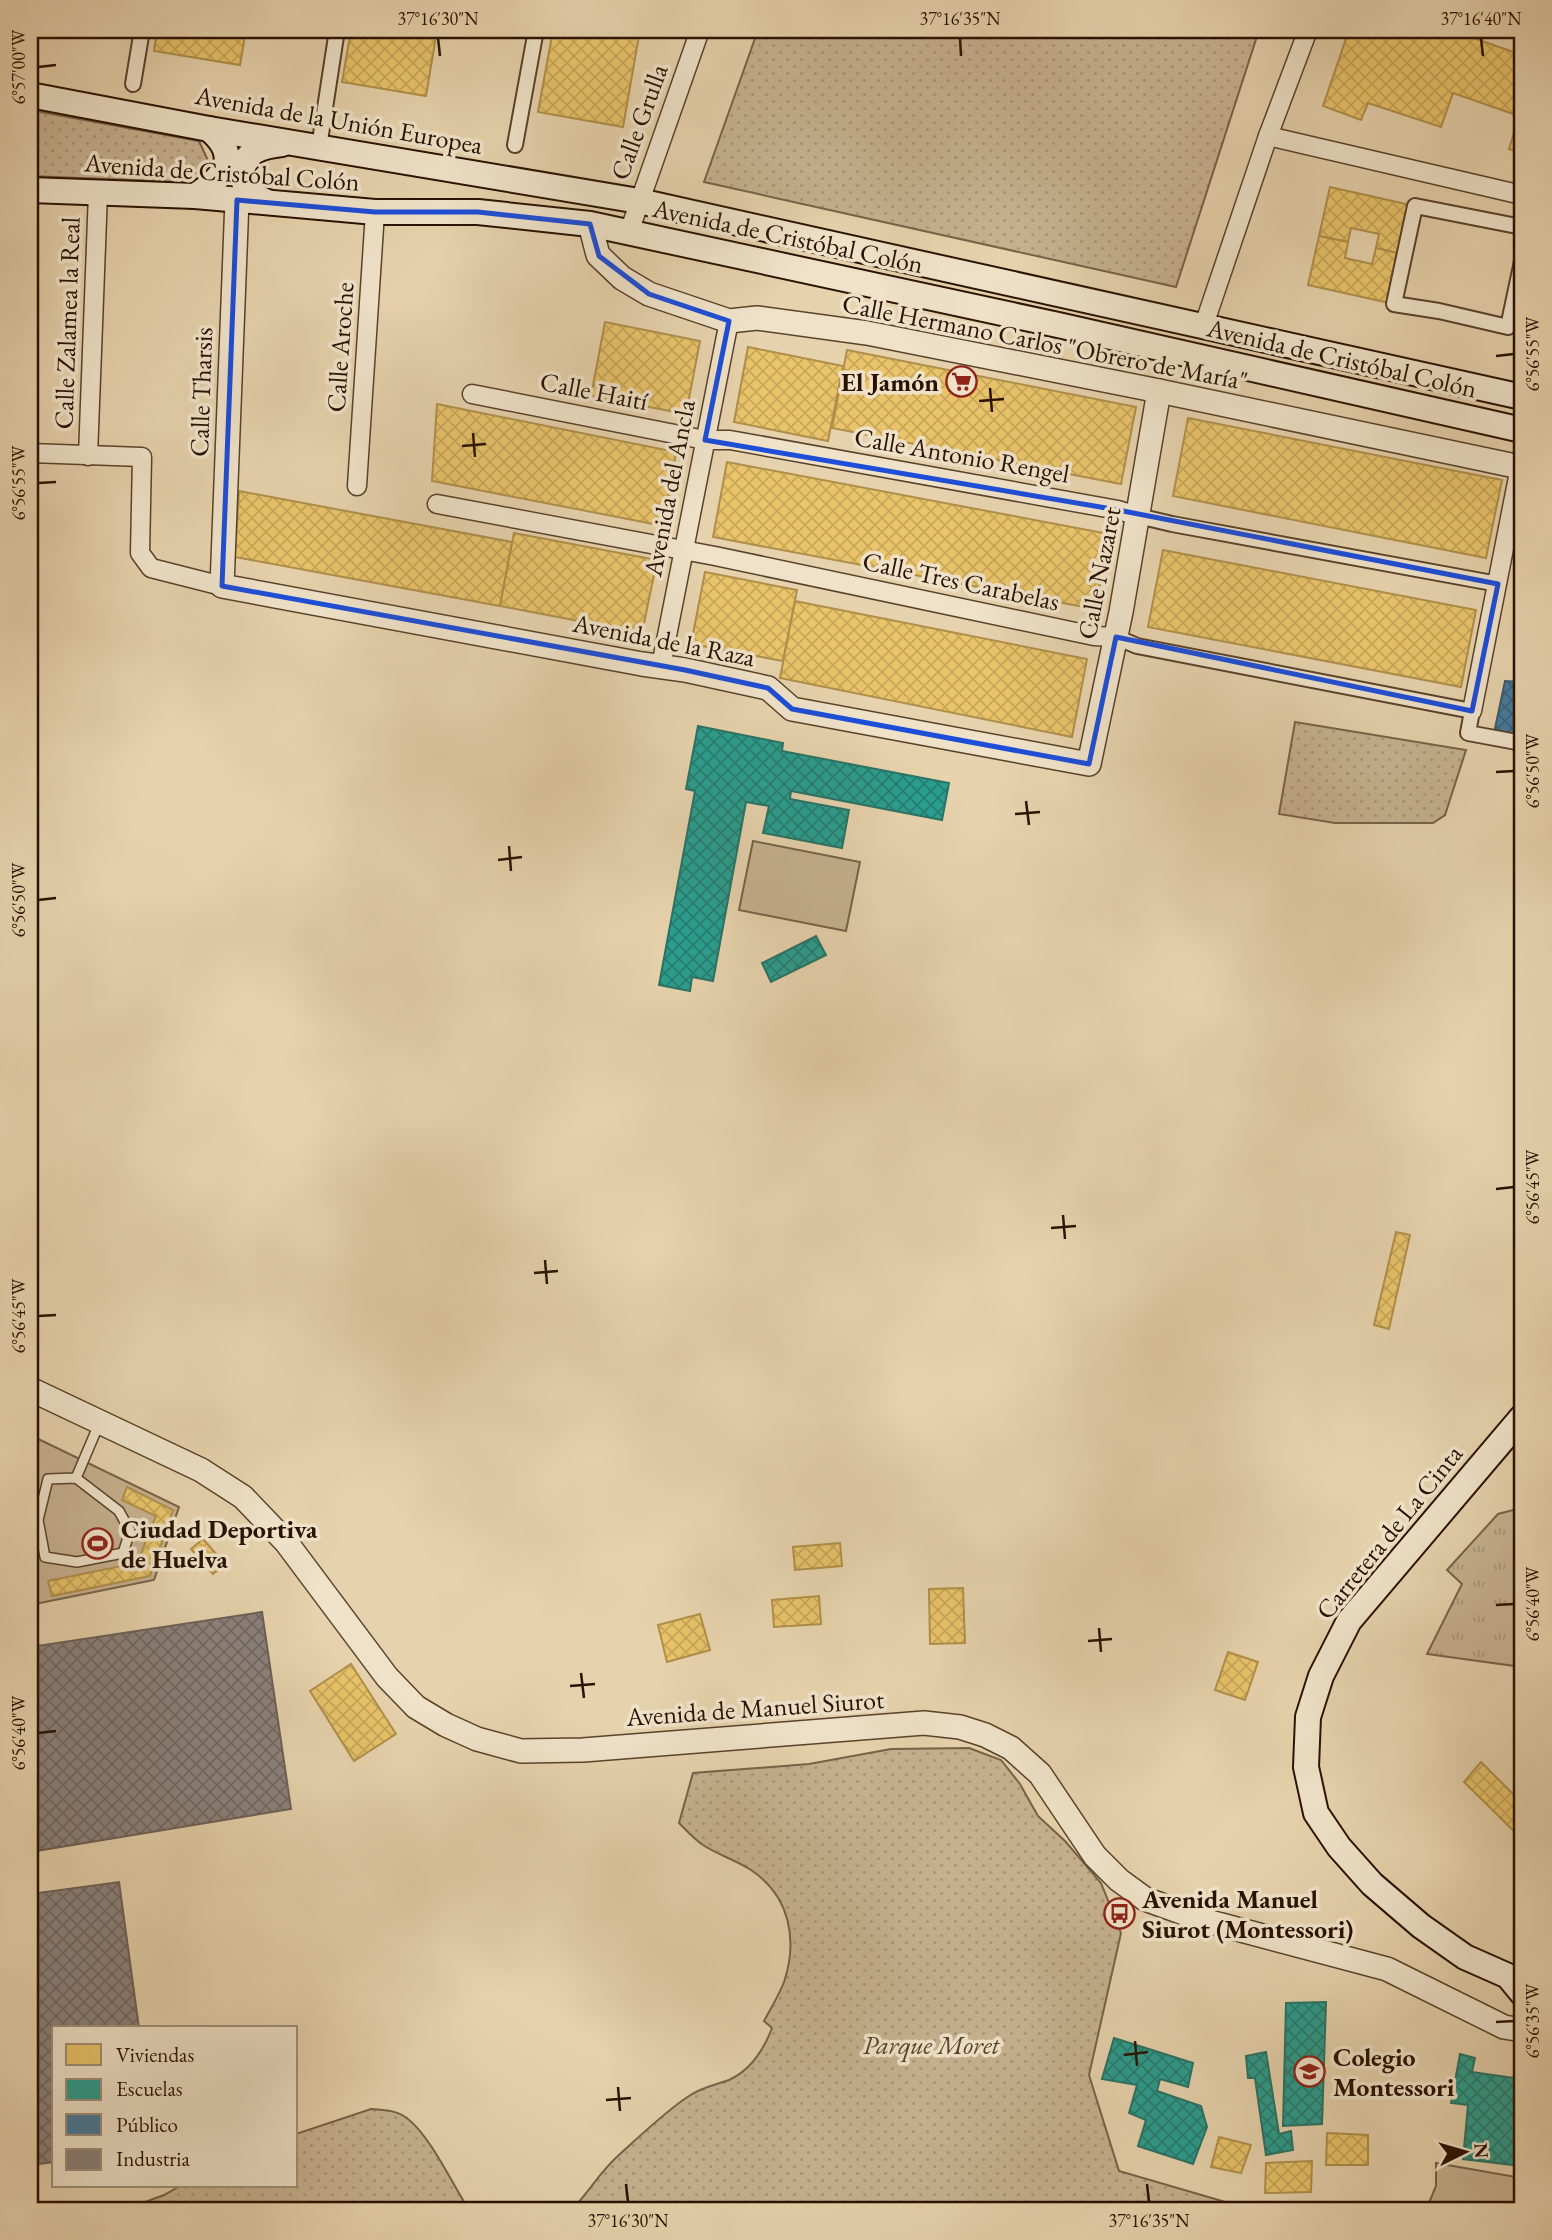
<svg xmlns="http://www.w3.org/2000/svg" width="1552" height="2240" font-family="'EB Garamond',serif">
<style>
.grass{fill:url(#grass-tufts);stroke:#786248;stroke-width:2}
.park{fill:url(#park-dots);stroke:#786248;stroke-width:2}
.pitch{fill:#c6b18f;stroke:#786248;stroke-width:2}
.homes{fill:url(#homes-cross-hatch);stroke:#b08f4a;stroke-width:2}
.schools{fill:url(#schools-cross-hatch);stroke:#2a7364;stroke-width:2}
.public{fill:url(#public-cross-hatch);stroke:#3d5c6e;stroke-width:2}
.industry{fill:url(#industry-cross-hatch);stroke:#6d6057;stroke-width:2}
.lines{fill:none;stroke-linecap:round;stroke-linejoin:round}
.service-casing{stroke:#59422b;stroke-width:12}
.pedestrian-casing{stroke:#59422b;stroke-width:18}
.minor-casing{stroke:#59422b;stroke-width:21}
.tertiary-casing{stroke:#59422b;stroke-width:26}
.secondary-casing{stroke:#2a1200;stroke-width:28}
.service{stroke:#efe2c9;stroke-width:9}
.pedestrian{stroke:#efe2c9;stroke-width:14}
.minor{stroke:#efe2c9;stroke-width:18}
.tertiary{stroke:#efe2c9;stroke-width:23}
.secondary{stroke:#efe2c9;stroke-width:24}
.marked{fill:none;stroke:#1d4ed8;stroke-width:5;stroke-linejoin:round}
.ticks{fill:none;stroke:#2a1200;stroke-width:2.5}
.labels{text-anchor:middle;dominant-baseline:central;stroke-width:7;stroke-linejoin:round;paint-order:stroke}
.street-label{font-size:26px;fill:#2a1200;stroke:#efe2c9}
.poi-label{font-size:26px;font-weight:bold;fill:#2a1200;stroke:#efe2c9;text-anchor:start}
.park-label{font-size:26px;font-style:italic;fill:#59422b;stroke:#efe2c9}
.neatline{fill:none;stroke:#2a1200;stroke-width:2.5}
.ticks-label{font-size:18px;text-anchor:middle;fill:#2a1200}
</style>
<defs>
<pattern id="grass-tufts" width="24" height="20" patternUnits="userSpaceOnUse" patternTransform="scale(1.75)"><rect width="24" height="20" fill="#c6b18f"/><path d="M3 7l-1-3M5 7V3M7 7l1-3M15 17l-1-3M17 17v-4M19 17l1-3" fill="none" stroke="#aa977a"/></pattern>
<pattern id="park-dots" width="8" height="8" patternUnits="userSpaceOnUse" patternTransform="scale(1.75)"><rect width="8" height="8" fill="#c6b18f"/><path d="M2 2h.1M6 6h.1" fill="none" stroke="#aa977a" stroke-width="1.8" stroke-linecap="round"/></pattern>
<pattern id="homes-cross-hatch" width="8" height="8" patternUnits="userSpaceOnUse" patternTransform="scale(1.75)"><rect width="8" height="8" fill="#e9c46a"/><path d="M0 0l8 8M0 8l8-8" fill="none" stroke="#c8a75a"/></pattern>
<pattern id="schools-cross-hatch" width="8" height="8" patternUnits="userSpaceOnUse" patternTransform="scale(1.75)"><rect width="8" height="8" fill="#2a9d8f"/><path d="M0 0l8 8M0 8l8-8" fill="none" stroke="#247f72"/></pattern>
<pattern id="public-cross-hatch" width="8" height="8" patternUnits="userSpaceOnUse" patternTransform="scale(1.75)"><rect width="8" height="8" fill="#457b9d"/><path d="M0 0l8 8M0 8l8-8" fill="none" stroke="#3a637e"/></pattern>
<pattern id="industry-cross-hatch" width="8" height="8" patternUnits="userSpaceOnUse" patternTransform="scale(1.75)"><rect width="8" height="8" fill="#8a817c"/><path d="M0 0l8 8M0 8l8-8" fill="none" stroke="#716863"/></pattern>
</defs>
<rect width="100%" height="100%" fill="#e6d2ac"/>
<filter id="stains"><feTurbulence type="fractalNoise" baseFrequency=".00286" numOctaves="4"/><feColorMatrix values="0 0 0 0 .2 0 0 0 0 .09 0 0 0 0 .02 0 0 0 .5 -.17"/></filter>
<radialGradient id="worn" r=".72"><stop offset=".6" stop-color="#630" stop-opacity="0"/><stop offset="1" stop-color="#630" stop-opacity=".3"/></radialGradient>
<polygon class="grass" points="1513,1510 1522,1515 1522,1667 1427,1654 1462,1584 1447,1570 1498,1514"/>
<g class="park">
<polygon points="758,30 1259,30 1176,287 704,182"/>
<polygon points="30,110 199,141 210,165 180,182 30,176"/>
<polygon points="1295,722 1466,750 1445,815 1433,823 1335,823 1279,814"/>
<path d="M969,1748L1001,1760L1020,1784L1038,1816L1065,1841L1101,1883L1121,1933L1089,2075L1119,2171L1229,2203V2210H571C589,2193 599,2172 620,2154C640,2136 667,2110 689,2096C702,2087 715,2085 729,2080C751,2070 764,2049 772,2028L764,2021C771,2008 779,1995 784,1982C798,1940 790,1896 751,1870C736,1860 718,1855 703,1845C694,1839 686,1830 679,1823L693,1773L809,1764L891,1749Z"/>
<path d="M371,2109C384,2110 397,2110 408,2119C430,2136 453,2185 469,2210H123L164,2195L180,2186H296V2134Z"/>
</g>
<g class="pitch">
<polygon points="753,841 860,862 846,931 739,910"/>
<polygon points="30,1435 179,1507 154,1580 30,1605"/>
<polygon points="1436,2163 1522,2178 1522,2210 1426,2210 1436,2186"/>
</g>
<g class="homes">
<polygon points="157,30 246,30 240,65 154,51"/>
<polygon points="351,30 437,30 426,96 342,82"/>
<polygon points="553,30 640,30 623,127 538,112"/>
<polygon points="1349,30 1451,30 1522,55 1522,153 1509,149 1519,116 1453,93 1441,127 1368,103 1361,120 1323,106"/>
<polygon points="1330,187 1415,206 1405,255 1376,248 1379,234 1351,228 1348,242 1319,236"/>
<polygon points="1319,236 1348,242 1345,258 1372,264 1376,248 1405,255 1394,304 1308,285"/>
<polygon points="1522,279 1522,331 1508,327"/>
<polygon points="605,322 700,341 686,414 591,396"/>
<polygon points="748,347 843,366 828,441 734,422"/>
<polygon points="847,350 1136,407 1121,484 832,428"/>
<polygon points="437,404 676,452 664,526 432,481"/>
<polygon points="1188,418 1502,480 1486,558 1173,496"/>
<polygon points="727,462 1109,534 1095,609 713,537"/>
<polygon points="239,491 512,542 500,606 235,557"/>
<polygon points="514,533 657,560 642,633 500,606"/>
<polygon points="1163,550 1476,610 1461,687 1148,627"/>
<polygon points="705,572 797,590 783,661 691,644"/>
<polygon points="1517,597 1522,598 1522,615 1514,613"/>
<polygon points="795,601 1087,659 1072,737 780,678"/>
<polygon points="1396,1232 1410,1235 1389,1329 1374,1325"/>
<polygon points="127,1487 173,1510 150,1576 52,1596 48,1581 137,1563 156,1516 122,1500"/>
<polygon points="203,1539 225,1564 213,1574 191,1549"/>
<polygon points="840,1543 842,1566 795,1570 793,1547"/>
<polygon points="963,1588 965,1643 930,1644 929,1589"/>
<polygon points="819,1596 821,1624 774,1627 772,1600"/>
<polygon points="700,1614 710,1650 667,1662 658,1625"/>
<polygon points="1228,1652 1258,1662 1245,1700 1215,1690"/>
<polygon points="351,1664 396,1734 354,1761 310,1691"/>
<polygon points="1481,1762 1522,1803 1522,1839 1464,1782"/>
<polygon points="1327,2133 1368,2135 1368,2165 1326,2165"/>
<polygon points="1219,2137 1251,2145 1241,2173 1211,2167"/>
<polygon points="1312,2161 1311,2192 1265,2193 1266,2163"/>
</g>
<g class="schools">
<polygon points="698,726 783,743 782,751 949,783 942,820 791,791 790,799 849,810 842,848 763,833 769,806 746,802 713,981 692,977 690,991 659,985 695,791 686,789"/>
<polygon points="816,936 826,955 771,982 762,963"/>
<polygon points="1326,2002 1322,2124 1283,2126 1286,2003"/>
<polygon points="1114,2038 1193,2063 1188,2087 1160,2079 1157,2091 1201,2106 1207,2127 1193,2164 1138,2146 1146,2120 1129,2113 1137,2085 1102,2079"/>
<polygon points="1266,2052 1279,2134 1291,2131 1293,2150 1266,2155 1255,2078 1248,2078 1246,2056"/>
<polygon points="1460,2054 1475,2058 1472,2072 1522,2079 1522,2166 1463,2159 1468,2105 1451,2103"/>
</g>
<polygon class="public" points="1505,681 1522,682 1522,738 1494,733"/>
<g class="industry">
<polygon points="262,1612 291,1809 30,1852 30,1647"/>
<polygon points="119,1882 139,2028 54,2028 54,2162 30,2165 30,1894"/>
</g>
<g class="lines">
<defs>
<polyline id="service" points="76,1478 48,1479 38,1520 45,1557 77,1562 123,1553 130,1531 119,1511 76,1478 99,1424"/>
<g id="pedestrian">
<polyline points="133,84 142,30"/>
<polyline points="515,145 536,30"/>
<polyline points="319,147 337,30"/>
<polyline points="1522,227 1415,206 1394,304 1439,311 1508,327 1522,261"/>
<polyline points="1138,516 1172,524 1498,584"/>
<polyline points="1116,637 1137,646 1472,711 1468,733 1522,743"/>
</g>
<g id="minor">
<polyline points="1268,136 1522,195"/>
<polyline points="629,232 700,30"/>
<polyline points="1204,325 1268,136 1308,30"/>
<polyline points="472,394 705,440 730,440 1118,510 1138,516"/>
<polyline points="30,453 142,457 140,553 151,568 222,586"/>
<polyline points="88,456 98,193"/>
<polyline points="357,486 375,212"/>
<polyline points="437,504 715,556 1094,636 1116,637"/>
<polyline points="661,666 729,321"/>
<polyline points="1472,711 1520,467"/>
</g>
<g id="tertiary">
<polyline points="237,200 222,586 642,664 685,670 768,688 792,709 1089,764 1121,612 1159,391"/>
<polyline points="590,224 598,255 622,278 649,294 729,321 757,318 867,333 1159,391 1520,467 1522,461"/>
<polyline points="30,1389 201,1470 243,1497 286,1542 387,1677 416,1707 446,1725 477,1739 521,1751 583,1750 924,1723 960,1727 985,1735 1011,1748 1040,1774 1095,1856 1119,1880 1145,1899 1203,1920 1387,1969 1504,2027 1522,2030"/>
</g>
<g id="secondary">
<polyline points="30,95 209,129 639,201 1522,397"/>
<polyline points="30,190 195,196 375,212 478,212 590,224 1058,325 1522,430"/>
<path d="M195,196C224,177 242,157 209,129"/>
<path d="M267,202C261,199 251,195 247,190C245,187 243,179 243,174C242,151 263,146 282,144"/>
<polyline points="1522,1417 1349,1621 1321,1676 1308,1717 1306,1767 1316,1813 1339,1847 1372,1884 1421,1926 1465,1957 1508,1976 1522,1993"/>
</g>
</defs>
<use href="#service" class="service-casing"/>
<use href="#pedestrian" class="pedestrian-casing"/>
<use href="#minor" class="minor-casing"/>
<use href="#tertiary" class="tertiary-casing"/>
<use href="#secondary" class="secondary-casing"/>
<use href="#service" class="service"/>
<use href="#pedestrian" class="pedestrian"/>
<use href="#minor" class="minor"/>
<use href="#tertiary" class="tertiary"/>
<use href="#secondary" class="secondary"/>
</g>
<path class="marked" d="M237,200L375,212H478L590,224L599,256L649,294L729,321L705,440L1118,510L1498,584L1472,711L1116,637L1089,764L792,709L768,688L685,670L222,586Z"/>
<path class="ticks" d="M438,38L440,56M960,38L961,56M1481,38L1483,56M38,67L56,65M1496,356L1514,354M990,388L992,412M979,401L1004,399M473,433L475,457M462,446L486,444M38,483L56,482M1496,772L1514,771M1026,801L1029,825M1015,814L1040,812M509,846L511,871M498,860L522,857M38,900L56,898M1496,1189L1514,1187M1063,1215L1065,1239M1051,1228L1076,1226M545,1260L547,1284M534,1273L558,1271M38,1316L56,1315M1496,1605L1514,1604M1099,1628L1101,1652M1088,1641L1112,1639M581,1673L584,1698M570,1686L595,1684M38,1733L56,1731M1496,2022L1514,2021M1135,2041L1137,2066M1124,2055L1148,2052M618,2087L620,2111M606,2100L631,2098M626,2184L628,2202M1147,2184L1149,2202"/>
<defs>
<symbol id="supermarket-ring" viewBox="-11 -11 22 22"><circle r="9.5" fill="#efe2c9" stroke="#8f2418" stroke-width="1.5"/><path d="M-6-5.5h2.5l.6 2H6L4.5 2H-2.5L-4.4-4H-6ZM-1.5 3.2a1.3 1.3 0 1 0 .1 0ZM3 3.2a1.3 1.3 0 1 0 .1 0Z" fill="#8f2418"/></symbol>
<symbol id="stadium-ring" viewBox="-11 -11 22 22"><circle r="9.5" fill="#efe2c9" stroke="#8f2418" stroke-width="1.5"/><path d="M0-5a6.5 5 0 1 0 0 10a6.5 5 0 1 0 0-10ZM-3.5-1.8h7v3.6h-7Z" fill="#8f2418"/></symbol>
<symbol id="bus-ring" viewBox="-11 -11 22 22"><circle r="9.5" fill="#efe2c9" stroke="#8f2418" stroke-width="1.5"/><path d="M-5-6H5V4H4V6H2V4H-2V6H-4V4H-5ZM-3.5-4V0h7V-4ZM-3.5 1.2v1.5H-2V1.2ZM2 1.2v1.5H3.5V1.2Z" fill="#8f2418"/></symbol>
<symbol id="school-ring" viewBox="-11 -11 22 22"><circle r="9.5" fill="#efe2c9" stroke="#8f2418" stroke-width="1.5"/><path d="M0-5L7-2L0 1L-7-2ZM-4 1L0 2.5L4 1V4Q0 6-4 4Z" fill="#8f2418"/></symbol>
</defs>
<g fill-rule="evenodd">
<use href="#supermarket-ring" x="944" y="364" width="35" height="35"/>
<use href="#stadium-ring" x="80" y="1526" width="35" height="35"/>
<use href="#bus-ring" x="1102" y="1896" width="35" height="35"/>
<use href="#school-ring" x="1292" y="2054" width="35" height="35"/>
</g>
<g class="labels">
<g class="street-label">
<text transform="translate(339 120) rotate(10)">Avenida de la Unión Europea</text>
<text transform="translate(639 122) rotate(-70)">Calle Grulla</text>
<text transform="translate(222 172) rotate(4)">Avenida de Cristóbal Colón</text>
<text transform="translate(788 236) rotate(12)">Avenida de Cristóbal Colón</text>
<text transform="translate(67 323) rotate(-88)">Calle Zalamea la Real</text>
<text transform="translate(1045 342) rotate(11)">Calle Hermano Carlos "Obrero de María"</text>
<text transform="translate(340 347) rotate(-86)">Calle Aroche</text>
<text transform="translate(1342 358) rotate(13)">Avenida de Cristóbal Colón</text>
<text transform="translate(594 391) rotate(11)">Calle Haití</text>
<text transform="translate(201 392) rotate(-88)">Calle Tharsis</text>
<text transform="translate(962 455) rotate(10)">Calle Antonio Rengel</text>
<text transform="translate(669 488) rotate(-79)">Avenida del Ancla</text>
<text transform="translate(1099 573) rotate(-79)">Calle Nazaret</text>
<text transform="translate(961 581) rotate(12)">Calle Tres Carabelas</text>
<text transform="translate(664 640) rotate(11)">Avenida de la Raza</text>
<text transform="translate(1389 1532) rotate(-51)">Carretera de La Cinta</text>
<text transform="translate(755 1708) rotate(-4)">Avenida de Manuel Siurot</text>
</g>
<g class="poi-label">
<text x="939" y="382" text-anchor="end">El Jamón</text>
<text x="121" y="1529">Ciudad Deportiva<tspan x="121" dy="30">de Huelva</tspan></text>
<text x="1142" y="1899">Avenida Manuel<tspan x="1142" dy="30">Siurot (Montessori)</tspan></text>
<text x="1333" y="2057">Colegio<tspan x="1333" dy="30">Montessori</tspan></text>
</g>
<g class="park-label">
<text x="931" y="2045">Parque Moret</text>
</g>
</g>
<rect width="1552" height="2240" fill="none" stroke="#e6d2ac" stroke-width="77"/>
<rect x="52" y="2026" width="245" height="161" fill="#efe2c9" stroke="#a08f79" stroke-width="2"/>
<rect x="66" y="2044" width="35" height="21" fill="#e9c46a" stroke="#a08f79" stroke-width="2"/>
<text x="116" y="2062" font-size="21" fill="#2a1200">Viviendas</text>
<rect x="66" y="2079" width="35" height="21" fill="#2a9d8f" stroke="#a08f79" stroke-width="2"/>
<text x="116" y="2096" font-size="21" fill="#2a1200">Escuelas</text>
<rect x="66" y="2114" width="35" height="21" fill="#457b9d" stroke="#a08f79" stroke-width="2"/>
<text x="116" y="2132" font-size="21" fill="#2a1200">Público</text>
<rect x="66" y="2149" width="35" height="21" fill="#8a817c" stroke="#a08f79" stroke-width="2"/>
<text x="116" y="2166" font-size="21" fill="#2a1200">Industria</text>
<g transform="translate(1465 2152) rotate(85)" stroke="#efe2c9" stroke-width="5" paint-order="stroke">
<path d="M0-5L12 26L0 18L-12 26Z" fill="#2a1200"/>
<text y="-10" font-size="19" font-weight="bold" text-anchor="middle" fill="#2a1200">N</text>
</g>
<rect x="38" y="38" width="1476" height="2164" class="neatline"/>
<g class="ticks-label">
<text x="438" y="25">37°16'30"N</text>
<text x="960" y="25">37°16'35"N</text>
<text x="1481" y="25">37°16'40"N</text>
<text transform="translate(19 67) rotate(-90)" y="6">6°57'00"W</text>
<text transform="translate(1533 354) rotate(-90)" y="6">6°56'55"W</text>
<text transform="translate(19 483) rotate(-90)" y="6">6°56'55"W</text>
<text transform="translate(1533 771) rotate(-90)" y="6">6°56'50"W</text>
<text transform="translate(19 900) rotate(-90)" y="6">6°56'50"W</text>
<text transform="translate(1533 1187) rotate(-90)" y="6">6°56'45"W</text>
<text transform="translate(19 1316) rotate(-90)" y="6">6°56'45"W</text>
<text transform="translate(1533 1604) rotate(-90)" y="6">6°56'40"W</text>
<text transform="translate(19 1733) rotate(-90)" y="6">6°56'40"W</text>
<text transform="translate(1533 2021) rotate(-90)" y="6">6°56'35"W</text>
<text x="628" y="2227">37°16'30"N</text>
<text x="1149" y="2227">37°16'35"N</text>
</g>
<rect width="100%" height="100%" filter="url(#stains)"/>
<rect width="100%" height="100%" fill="url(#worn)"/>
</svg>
